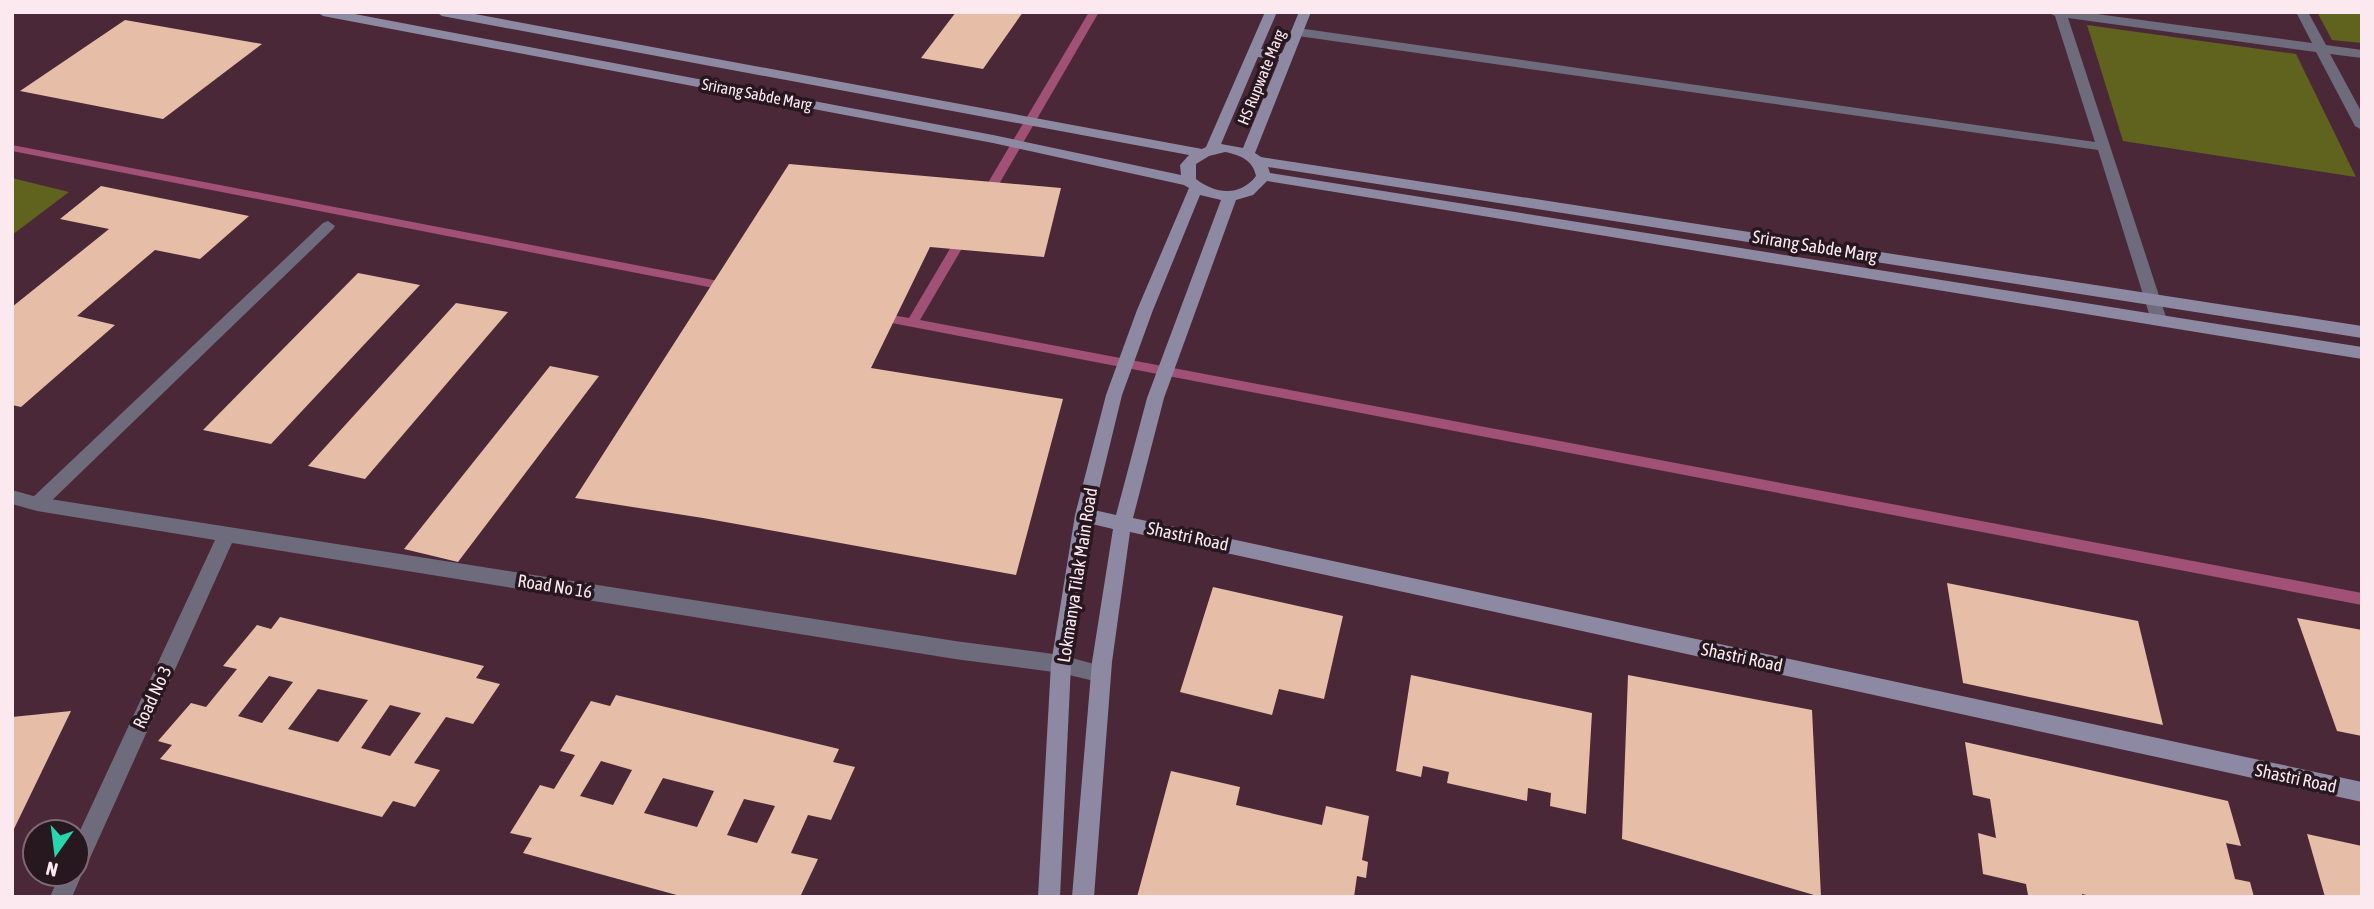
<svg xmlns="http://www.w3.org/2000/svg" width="2374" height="909" font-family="'Asap Condensed',sans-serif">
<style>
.green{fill:#5f631d}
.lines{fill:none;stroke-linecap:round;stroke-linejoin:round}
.stream{fill:#a15076;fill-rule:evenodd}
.building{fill:#e6bda6;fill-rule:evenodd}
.lane{fill:#6e6b7c;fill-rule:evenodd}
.street{fill:#6e6b7c;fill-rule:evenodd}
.secondary{fill:#8d89a3;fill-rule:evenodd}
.labels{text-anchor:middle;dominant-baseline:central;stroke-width:7;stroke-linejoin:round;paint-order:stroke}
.far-street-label{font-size:16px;fill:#fce9f0;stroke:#27171e}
.street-label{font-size:18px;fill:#fce9f0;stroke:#27171e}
</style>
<rect width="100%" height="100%" fill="#4b2838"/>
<g class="green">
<polygon points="2317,12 2362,12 2362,43 2332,40"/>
<polygon points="2087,25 2296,54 2356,177 2123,141"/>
<polygon points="12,178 69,192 12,235"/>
</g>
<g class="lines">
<g class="stream">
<polygon points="1089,12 1099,12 991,198 989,201 981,201 979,198"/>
<polygon points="12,145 729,283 735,287 729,291 12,151"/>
<polygon points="965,229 971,233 920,320 2362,593 2362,605 871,319 870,316 876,312 909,318 961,230"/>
</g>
</g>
<g class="building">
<polygon points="956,12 1023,12 983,69 921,58"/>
<polygon points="125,20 262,44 163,119 20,91"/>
<polygon points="789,164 1061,188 1044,257 930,247 871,368 1063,399 1016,575 703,518 575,498"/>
<polygon points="101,186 249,216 200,259 155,250 77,316 115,325 21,407 12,405 12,307 109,229 60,219"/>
<polygon points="358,273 420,285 271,444 203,430"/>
<polygon points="456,303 508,312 365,479 308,466"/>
<polygon points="550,366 599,376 458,562 404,549"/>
<polygon points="1947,583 2138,621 2163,725 1963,683"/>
<polygon points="1213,587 1343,616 1324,699 1279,689 1272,715 1180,692"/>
<path d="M280,617L484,666L476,678L500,684L473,724L446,717L414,763L440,770L415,807L393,801L382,817L160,759L172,745L158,741L191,703L206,707L237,669L223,666L257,625L271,629ZM269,676L293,682L262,723L238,716ZM318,689L368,700L338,742L288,729ZM390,705L421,713L390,756L361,748Z"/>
<polygon points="2297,618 2362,630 2362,736 2337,731"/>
<polygon points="1411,675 1592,713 1586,814 1550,806 1551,793 1528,788 1527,801 1447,783 1449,772 1423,766 1421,777 1396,771"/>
<polygon points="1628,675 1812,710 1821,897 1622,839"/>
<path d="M616,695L839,749L833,762L855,767L831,820L808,815L791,853L818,859L800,897H684L523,853L532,838L510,833L540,785L554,789L575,755L560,751L591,701L610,706ZM601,761L632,770L613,805L580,796ZM663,778L714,791L697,827L644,813ZM744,799L775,806L757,843L727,835Z"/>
<polygon points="71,711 12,833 12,717"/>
<polygon points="1965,742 2228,801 2241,846 2226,843 2235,879 2250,882 2254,897 2095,897 2082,894 2082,897 2033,897 2028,895 2026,884 1983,874 1978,833 1996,838 1990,799 1973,795"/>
<polygon points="1171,771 1240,787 1236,805 1322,825 1326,806 1369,816 1362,860 1368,862 1366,878 1357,876 1354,897 1137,897"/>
<polygon points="2307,834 2362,846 2362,897 2325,897"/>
</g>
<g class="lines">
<polygon class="lane" points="328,221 335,226 333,229 43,509 31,509 28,504 31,499 323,223"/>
<g class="street">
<polygon points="2047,12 2082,12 2312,43 2296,12 2308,12 2326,45 2362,50 2362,58 2330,54 2362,113 2362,130 2355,126 2316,52 2068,18 2167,320 2159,326 2151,320 2098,150 1298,36 1292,32 1298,28 2095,142 2055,16"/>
<polygon points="12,490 37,497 955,641 1061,655 1105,667 1108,673 1105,679 1098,682 1061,673 955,659 232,543 85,869 81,870 82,874 72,897 50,897 60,874 77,874 77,837 215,540 37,511 12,504"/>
</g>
<path class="secondary" d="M317,12H344L993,135L1181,175L1180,165L1189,155L442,16L436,12H464L1202,149L1206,147L1265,12H1277L1261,49L1282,53L1299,12H1311L1255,153L1261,157L2362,326V338L1268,167L1270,173L2362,347V359L1267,181L1253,195L1236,200L1164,398L1133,518L2362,782V802L1130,532L1112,662L1094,897H1072L1092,662L1113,529L1092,524L1071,664L1060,897H1038L1051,664L1075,515L1106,395L1137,310L1189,188L1184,185L993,143L323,16ZM1258,57L1279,60L1243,148L1221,144ZM1225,152C1240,155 1253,160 1256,176C1240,197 1215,194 1196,179V164L1209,156ZM1200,195L1221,200L1147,398L1116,515L1094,510L1122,395L1153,310Z"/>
</g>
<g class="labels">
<g class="far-street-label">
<text transform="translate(1261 77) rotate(-68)">HS Rupwate Marg</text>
<text transform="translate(757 94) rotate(11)">Srirang Sabde Marg</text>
</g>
<g class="street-label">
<text transform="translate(1815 246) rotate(9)">Srirang Sabde Marg</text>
<text transform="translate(1188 536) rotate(12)">Shastri Road</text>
<text transform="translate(1077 575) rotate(-81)">Lokmanya Tilak Main Road</text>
<text transform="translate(555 586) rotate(9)">Road No 16</text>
<text transform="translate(1742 657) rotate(12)">Shastri Road</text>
<text transform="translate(152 697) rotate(-65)">Road No 3</text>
<text transform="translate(2296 778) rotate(12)">Shastri Road</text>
</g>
</g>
<rect width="2374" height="909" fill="none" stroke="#fce9f0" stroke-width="28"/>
<g transform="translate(56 853) rotate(194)"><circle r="33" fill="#27171e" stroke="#7c6b72" stroke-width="2"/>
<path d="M0-5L12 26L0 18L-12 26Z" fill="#28d5ad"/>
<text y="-10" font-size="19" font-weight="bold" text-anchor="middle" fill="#fce9f0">N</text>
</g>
</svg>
